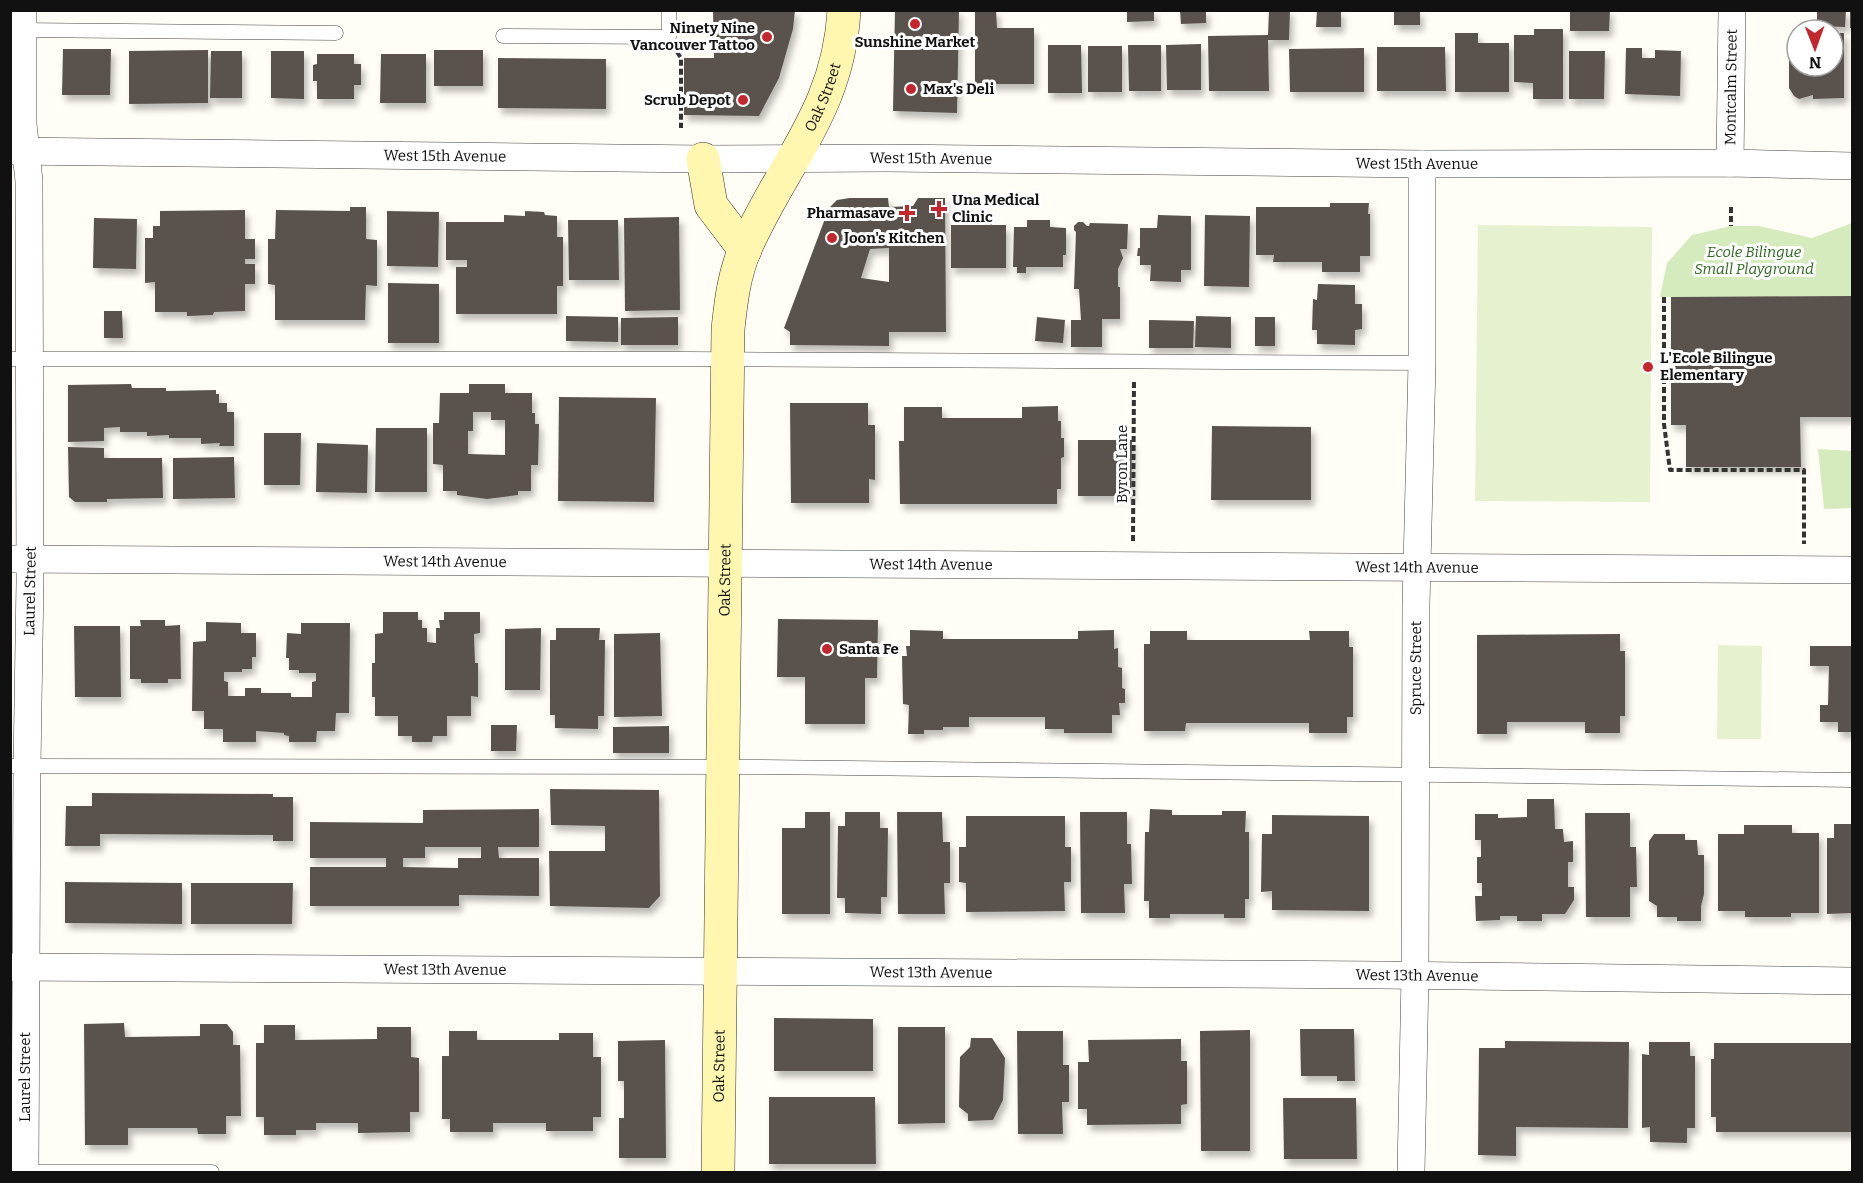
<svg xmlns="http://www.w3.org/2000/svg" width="1863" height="1183" font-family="Bitter,serif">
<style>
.green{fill:#d5ebbd}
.pitch{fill:#e6f2cf}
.building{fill:#5a524d;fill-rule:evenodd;filter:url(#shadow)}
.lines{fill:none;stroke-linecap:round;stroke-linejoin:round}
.lane-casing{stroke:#444;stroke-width:15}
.street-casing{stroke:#444;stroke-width:28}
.secondary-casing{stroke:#333;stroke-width:34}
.path{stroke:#333;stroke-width:4;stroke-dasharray:6 3;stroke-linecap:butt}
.lane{stroke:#fff;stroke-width:14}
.street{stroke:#fff;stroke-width:27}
.secondary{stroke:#fff6b0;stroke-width:33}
.poi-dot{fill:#c4262e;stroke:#fff;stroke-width:2}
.labels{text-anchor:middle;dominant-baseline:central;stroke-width:6;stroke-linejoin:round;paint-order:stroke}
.poi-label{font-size:15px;font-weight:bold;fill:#111;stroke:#fff;text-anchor:start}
.street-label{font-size:15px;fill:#111;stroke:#fff}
.park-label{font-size:15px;font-style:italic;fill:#2f6b1f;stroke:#fff}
</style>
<defs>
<filter id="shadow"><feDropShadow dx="3.5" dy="6" stdDeviation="3" flood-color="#0004"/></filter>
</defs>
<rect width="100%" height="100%" fill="#fffdf5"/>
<g class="green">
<polygon points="1852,223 1852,296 1660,297 1667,263 1692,235 1731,226 1759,226 1812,238"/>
<polygon points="1818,449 1852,451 1852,508 1824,509"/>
</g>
<g class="pitch">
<polygon points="1478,225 1652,227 1650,502 1475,501"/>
<polygon points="1718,645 1762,646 1761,739 1717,739"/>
</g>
<g class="building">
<polygon points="713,10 795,10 793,29 779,78 759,116 684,115 684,58 714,58"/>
<polygon points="895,10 959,10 957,113 893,111"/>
<polygon points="975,10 996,10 997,28 1034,28 1034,84 975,84"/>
<polygon points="1127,10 1154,10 1154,21 1127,22"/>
<polygon points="1180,10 1206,10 1206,23 1181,24"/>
<polygon points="1269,10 1290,10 1289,40 1268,40 1269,91 1209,91 1208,36 1268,35"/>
<polygon points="1317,10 1341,10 1341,27 1316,27"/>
<rect x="1394" y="10" width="26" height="15"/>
<polygon points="1570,10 1610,10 1609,31 1570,31"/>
<polygon points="1817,10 1846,10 1845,27 1817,26"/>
<rect x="1850" y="10" width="2" height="18"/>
<polygon points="1534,29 1563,29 1563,99 1533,99 1533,83 1514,82 1514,35 1534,35"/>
<polygon points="1455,33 1478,33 1478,43 1509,43 1509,92 1455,92"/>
<polygon points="1835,33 1844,33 1844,98 1813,99 1813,95 1799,99 1794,96 1789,88 1789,41 1797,41 1797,66 1833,66"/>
<polygon points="1201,44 1201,90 1167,90 1166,45"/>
<polygon points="1048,45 1081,45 1082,93 1048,93"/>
<polygon points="1128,45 1161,45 1161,91 1129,91"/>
<rect x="1088" y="46" width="34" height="46"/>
<polygon points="1377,47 1445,47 1446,91 1377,91"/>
<polygon points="1364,48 1364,92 1290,92 1289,49"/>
<polygon points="1626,48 1642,48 1642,58 1655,58 1655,50 1681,51 1680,96 1625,94"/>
<polygon points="63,49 111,49 110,95 62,95"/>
<polygon points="208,50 208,103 129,104 129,51"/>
<rect x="434" y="50" width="49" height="36"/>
<polygon points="211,51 242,51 242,98 210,98"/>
<polygon points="271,51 304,51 304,99 271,98"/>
<polygon points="1569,51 1605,51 1604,99 1569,99"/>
<polygon points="317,54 354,54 354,64 361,64 361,85 354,85 354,99 317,99 317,81 313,81 313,65 317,64"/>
<polygon points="381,54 426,54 426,103 380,103"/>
<polygon points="498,58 606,59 606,109 498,108"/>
<path d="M850,198H888L889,207L913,206L918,198H945L946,332H889V346L790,345V332L784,328L829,208L837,200ZM889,248V282L861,278L870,249Z"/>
<polygon points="1330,203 1369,203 1368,214 1370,214 1370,256 1360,256 1360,272 1322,272 1322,262 1273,262 1274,255 1256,255 1256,207 1330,207"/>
<polygon points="350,207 366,207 366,239 377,240 377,286 366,285 365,320 275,320 275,285 268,284 268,239 275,239 276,210 350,211"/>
<polygon points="245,210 245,239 255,239 255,259 245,259 245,264 255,264 255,284 245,284 245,311 214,312 213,315 187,316 187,312 155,312 155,282 145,283 145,238 153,238 153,226 160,226 160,211"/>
<polygon points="387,211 439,212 438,267 387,266"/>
<polygon points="525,211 544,212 545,215 557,216 557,237 563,237 563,286 557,286 557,314 456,314 456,267 467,267 467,260 446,260 446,222 504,222 504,215 525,216"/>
<polygon points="1158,215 1191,216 1191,270 1181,270 1181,282 1150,281 1151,265 1140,265 1140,256 1137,256 1138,248 1140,248 1140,228 1157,228"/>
<polygon points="1205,215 1250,216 1249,287 1204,286"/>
<polygon points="679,217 680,310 625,311 624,218"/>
<polygon points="94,218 137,219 136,269 93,268"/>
<polygon points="568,220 618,220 619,280 569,280"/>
<polygon points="1027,220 1050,220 1050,227 1066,228 1066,255 1063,255 1063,267 1026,267 1026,273 1017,273 1017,267 1013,267 1014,227 1027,227"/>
<polygon points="1078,222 1083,222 1087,226 1089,226 1090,223 1128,224 1127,249 1120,249 1123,258 1118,269 1118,287 1120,287 1120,319 1102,319 1102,347 1071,347 1071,320 1081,320 1079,289 1074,289 1076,232 1074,230 1074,226"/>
<polygon points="970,223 992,223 992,225 1006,225 1006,268 951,268 951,225 970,225"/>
<polygon points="388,283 439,284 439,343 388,343"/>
<polygon points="1318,284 1355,285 1355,304 1362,304 1362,329 1355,330 1355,345 1317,344 1317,330 1312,330 1313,299 1317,300"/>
<polygon points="1852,296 1852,417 1800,417 1801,467 1686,467 1686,425 1671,425 1671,297"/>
<polygon points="104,311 122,311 123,338 104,338"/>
<polygon points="566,316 618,317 618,342 566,341"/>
<polygon points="1196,316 1231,317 1231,348 1195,347"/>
<polygon points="678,317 678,345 621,345 621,318"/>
<polygon points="1037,317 1065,320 1063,343 1035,341"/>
<rect x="1255" y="317" width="20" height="29"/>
<polygon points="1149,320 1194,321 1193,348 1149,348"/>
<polygon points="131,384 132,388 166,388 166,391 216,390 216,394 219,394 219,403 227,403 227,412 234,412 234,446 219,446 220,443 201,444 201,438 169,438 169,435 147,436 147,432 120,432 120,427 104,428 104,441 68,442 68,385"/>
<path d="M469,384H505V393H532V413H535V424H539L538,465H531V491H518V495L487,499L457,495V491H443V465L433,464V423H439L440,393H469ZM473,412H491V420H505V455L468,454V431H473Z"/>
<polygon points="559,397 656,398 654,502 558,501"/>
<polygon points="790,403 868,403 868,425 875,425 875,480 869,479 869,503 791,503"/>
<polygon points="1058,406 1058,421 1061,421 1061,438 1064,438 1064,457 1061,458 1061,489 1057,489 1057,504 900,504 899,441 904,441 904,407 942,407 942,418 1022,418 1022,407"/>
<polygon points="1212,426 1311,427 1311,500 1211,500"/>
<polygon points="376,428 427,428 427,492 375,492"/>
<polygon points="264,433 301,433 300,485 264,485"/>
<polygon points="1078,440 1132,440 1131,496 1078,496"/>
<polygon points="317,443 368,445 367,493 316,492"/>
<polygon points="68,447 104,448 104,458 162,458 163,498 107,499 107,502 75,502 69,497"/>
<polygon points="234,457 235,498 173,499 173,458"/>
<polygon points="383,612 418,612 418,620 422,620 422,628 427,628 427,642 436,643 436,628 440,628 439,620 444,620 444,612 480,612 480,633 474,634 475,663 478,663 478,697 471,696 471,716 447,716 447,736 433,736 432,742 412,742 412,736 398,736 398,716 375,716 375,697 372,697 372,663 375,663 375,634 383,633"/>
<polygon points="778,619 878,620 877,678 865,678 865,724 805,724 805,677 777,677"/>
<polygon points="140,620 165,620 165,626 180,625 181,679 168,679 168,683 141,683 141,679 130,679 130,626 141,626"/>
<polygon points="206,622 241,623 241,633 256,633 256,657 252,657 252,669 242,669 242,672 224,672 224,681 228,682 228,696 245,696 245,688 261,688 261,693 291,693 291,697 312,697 312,682 316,681 316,673 299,673 299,670 289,670 289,658 286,658 287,633 301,634 301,623 350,623 349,713 336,713 335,731 317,731 316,742 289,742 289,736 284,735 284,733 256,731 256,742 223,742 223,729 204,729 204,711 192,711 193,642 206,641"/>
<polygon points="74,626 120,626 121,697 75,697"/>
<polygon points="541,628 540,690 505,690 505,629"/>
<polygon points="556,628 600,628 599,640 605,640 604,716 598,716 598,729 555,728 555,715 550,715 550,640 556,640"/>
<polygon points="910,630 943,631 943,639 1078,639 1078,631 1114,630 1114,649 1118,648 1118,667 1122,668 1122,688 1125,689 1125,703 1119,703 1120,715 1112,715 1112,733 1064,733 1064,729 1045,729 1045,717 969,717 969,727 943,727 943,730 924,730 924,734 908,734 909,705 903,704 902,656 907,656 906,646 910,646"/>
<polygon points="1150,631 1187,631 1187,640 1310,640 1309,631 1349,631 1349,647 1353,647 1353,717 1347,717 1347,733 1309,733 1309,723 1186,723 1185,731 1144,731 1144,644 1150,644"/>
<polygon points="660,633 662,716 614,717 614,634"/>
<polygon points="1620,634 1620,651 1625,651 1625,716 1620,716 1620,733 1585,733 1585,722 1507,722 1507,734 1477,734 1477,635"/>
<polygon points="1810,646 1852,646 1852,732 1838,732 1838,722 1820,722 1820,705 1828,705 1829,666 1810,666"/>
<polygon points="491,725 517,725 516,751 491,751"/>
<polygon points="669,726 669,753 613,753 613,727"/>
<polygon points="550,789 659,790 660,896 649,908 550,906 549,851 605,851 605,826 551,825"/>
<polygon points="92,793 273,794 273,797 293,797 293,841 273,841 273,835 100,834 100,846 65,846 66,806 92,806"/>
<polygon points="1527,799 1554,799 1555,829 1563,829 1564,842 1573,841 1573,862 1568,862 1568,887 1574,887 1574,900 1565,914 1542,914 1542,921 1517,921 1517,916 1500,916 1500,920 1476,921 1475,896 1482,896 1482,883 1477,883 1477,857 1481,857 1481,840 1475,840 1475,814 1498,814 1498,818 1527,817"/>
<path d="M539,809V847H498L499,858H539V896L459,895V906H310V867H386V858H310V822L423,823V810ZM425,847H481V858H458V868L403,867V858H425Z"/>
<polygon points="1150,809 1172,810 1172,815 1222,815 1222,811 1246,811 1245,832 1249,832 1249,899 1245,899 1245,918 1224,918 1224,914 1170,914 1170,918 1149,918 1149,901 1144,901 1145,832 1149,832"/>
<polygon points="805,812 830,812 830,914 782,914 782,828 805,828"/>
<polygon points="845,812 880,812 880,828 888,828 887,897 881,897 881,914 845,913 845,898 837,898 838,826 845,826"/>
<polygon points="897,812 942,812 943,842 950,842 950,883 944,883 945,914 898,914"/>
<polygon points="1080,812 1127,812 1127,844 1131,844 1132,884 1124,884 1125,913 1081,913"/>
<polygon points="1585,813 1630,813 1630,847 1636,847 1637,887 1630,887 1630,917 1586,917"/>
<polygon points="1272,815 1369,816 1369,911 1272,910 1272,891 1261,892 1262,834 1272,834"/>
<polygon points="966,816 1065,816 1065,847 1071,847 1071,882 1064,882 1065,911 966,912 966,883 959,882 959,847 966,847"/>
<polygon points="1834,824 1852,824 1852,913 1827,914 1827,838 1834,838"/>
<polygon points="1744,825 1792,825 1792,833 1819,833 1819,913 1791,913 1791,917 1745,917 1745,911 1718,911 1718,834 1744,834"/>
<polygon points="1654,834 1685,834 1685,840 1697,840 1698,855 1704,855 1704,894 1701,906 1701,921 1677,921 1677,917 1657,917 1657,906 1649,901 1649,841"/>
<polygon points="65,882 182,883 182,924 65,923"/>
<polygon points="191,883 293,883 292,924 191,924"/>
<polygon points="774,1018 873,1019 873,1071 774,1071"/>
<polygon points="124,1023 125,1037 200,1036 200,1024 227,1024 233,1032 233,1045 240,1045 241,1116 226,1116 226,1134 198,1134 197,1128 128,1128 128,1145 85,1145 84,1024"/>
<polygon points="264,1025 295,1025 295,1040 377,1039 377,1027 411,1027 411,1057 419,1058 419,1112 410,1112 410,1132 358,1133 358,1123 316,1123 316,1130 296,1130 296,1135 264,1135 264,1117 256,1117 256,1043 264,1043"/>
<polygon points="898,1027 945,1027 945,1123 898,1124"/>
<polygon points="1300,1029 1354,1029 1355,1081 1337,1081 1337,1076 1301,1076"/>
<polygon points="1250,1030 1250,1151 1201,1151 1200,1031"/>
<polygon points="449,1031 477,1031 477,1040 559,1040 559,1033 593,1033 593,1057 601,1057 601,1117 593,1117 593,1131 546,1131 546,1123 493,1123 493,1132 450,1132 450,1119 442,1119 442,1056 449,1056"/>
<polygon points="1017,1031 1063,1031 1063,1065 1069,1065 1069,1102 1062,1102 1063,1134 1018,1134"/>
<polygon points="971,1038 992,1038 1005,1058 1003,1100 993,1120 968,1121 968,1114 959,1107 960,1057 970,1047"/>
<polygon points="1181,1039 1181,1061 1187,1061 1187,1104 1181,1105 1181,1124 1087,1125 1087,1109 1078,1109 1078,1062 1089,1062 1088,1040"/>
<polygon points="665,1040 666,1158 619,1158 619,1118 624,1118 624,1081 618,1081 618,1041"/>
<polygon points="1505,1041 1629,1042 1628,1128 1516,1127 1516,1156 1478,1155 1479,1048 1505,1048"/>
<polygon points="1649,1042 1690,1042 1690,1056 1695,1056 1695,1128 1687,1128 1687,1143 1650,1142 1650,1127 1642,1128 1642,1054 1649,1055"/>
<polygon points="1714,1043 1852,1043 1852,1132 1716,1132 1716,1117 1711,1117 1711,1059 1714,1059"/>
<polygon points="769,1097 875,1097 876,1164 769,1164"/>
<polygon points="1283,1098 1356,1098 1357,1159 1284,1159"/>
</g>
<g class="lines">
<defs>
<g id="lane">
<polyline points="20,30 336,33"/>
<polyline points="503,36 669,37 669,10"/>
<polyline points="10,359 688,359 1422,363"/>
<polyline points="10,766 760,767 1852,780"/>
<polyline points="27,1172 212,1172"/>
</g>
<g id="street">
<polyline points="23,10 23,124 29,181 30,581 27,766 25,1172"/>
<path id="s1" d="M10,151L703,159L887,158L1422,164L1730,163L1852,166"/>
<path id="s2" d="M1730,163L1732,10"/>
<path id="s3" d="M10,559L1852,570"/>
<path id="s4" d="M10,967L1381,975L1852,981"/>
<path id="s5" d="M1411,1172L1415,976L1416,605L1422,363V164"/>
</g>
<g id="secondary">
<polyline points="703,159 711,205 745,250"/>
<path id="s6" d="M718,1172L728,329C731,301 734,275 745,249C782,164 839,110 844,10"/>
</g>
</defs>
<use href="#lane" class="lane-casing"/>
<use href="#street" class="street-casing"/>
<use href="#secondary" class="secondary-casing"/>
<g class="path">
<polyline points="677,52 681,58 681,128"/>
<polyline points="1731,207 1731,226"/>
<polyline points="1664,297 1664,424 1670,470 1804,470 1804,544"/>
<polyline points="1133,541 1134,381"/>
</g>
<use href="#lane" class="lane"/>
<use href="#street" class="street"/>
<use href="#secondary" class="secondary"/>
</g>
<g class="poi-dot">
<circle cx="915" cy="24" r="6"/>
<circle cx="767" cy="37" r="6"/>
<circle cx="911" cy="89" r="6"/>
<circle cx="743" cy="100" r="6"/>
<path d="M936 200h6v6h6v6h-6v6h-6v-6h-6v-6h6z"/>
<path d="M904 204h6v6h6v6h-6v6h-6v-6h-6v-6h6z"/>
<circle cx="832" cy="238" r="6"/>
<circle cx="1648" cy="367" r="6"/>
<circle cx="827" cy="649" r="6"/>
</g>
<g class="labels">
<g class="poi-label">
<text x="755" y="28" text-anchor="end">Ninety Nine<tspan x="755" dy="17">Vancouver Tattoo</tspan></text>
<text x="915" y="42" text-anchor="middle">Sunshine Market</text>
<text x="923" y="89">Max's Deli</text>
<text x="731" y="100" text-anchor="end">Scrub Depot</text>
<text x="952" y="200">Una Medical<tspan x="952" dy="17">Clinic</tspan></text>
<text x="895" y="213" text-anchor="end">Pharmasave</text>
<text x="844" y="238">Joon's Kitchen</text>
<text x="1660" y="358">L'Ecole Bilingue<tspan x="1660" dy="17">Elementary</tspan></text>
<text x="839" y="649">Santa Fe</text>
</g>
<g class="street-label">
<text stroke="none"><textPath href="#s2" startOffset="76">Montcalm Street</textPath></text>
<text stroke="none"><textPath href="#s6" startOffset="1096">Oak Street</textPath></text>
<text stroke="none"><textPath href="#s1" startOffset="435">West 15th Avenue</textPath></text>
<text stroke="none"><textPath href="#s1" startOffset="921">West 15th Avenue</textPath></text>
<text stroke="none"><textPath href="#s1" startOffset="1407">West 15th Avenue</textPath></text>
<text transform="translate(1122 464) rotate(-90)">Byron Lane</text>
<text stroke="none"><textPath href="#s3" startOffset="435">West 14th Avenue</textPath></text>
<text stroke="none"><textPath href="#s3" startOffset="921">West 14th Avenue</textPath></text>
<text stroke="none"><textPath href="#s3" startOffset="1407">West 14th Avenue</textPath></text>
<text stroke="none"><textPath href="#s6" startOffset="592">Oak Street</textPath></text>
<text transform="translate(30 591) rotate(-89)">Laurel Street</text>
<text stroke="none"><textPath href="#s5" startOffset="504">Spruce Street</textPath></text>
<text stroke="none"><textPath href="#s4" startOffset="435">West 13th Avenue</textPath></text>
<text stroke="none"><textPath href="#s4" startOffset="921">West 13th Avenue</textPath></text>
<text stroke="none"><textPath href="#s4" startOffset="1407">West 13th Avenue</textPath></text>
<text stroke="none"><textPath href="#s6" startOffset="106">Oak Street</textPath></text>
<text transform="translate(25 1077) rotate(-90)">Laurel Street</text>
</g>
<g class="park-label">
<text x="1754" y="252">Ecole Bilingue<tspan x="1754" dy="17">Small Playground</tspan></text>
</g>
</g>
<rect width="1863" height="1183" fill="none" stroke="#111111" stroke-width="24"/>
<g transform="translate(1815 48) rotate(179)"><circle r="28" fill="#ffffff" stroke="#a0a0a0" stroke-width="1.5"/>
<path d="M0-4.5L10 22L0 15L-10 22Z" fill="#c4262e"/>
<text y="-9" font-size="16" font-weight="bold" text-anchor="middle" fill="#111111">N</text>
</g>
</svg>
